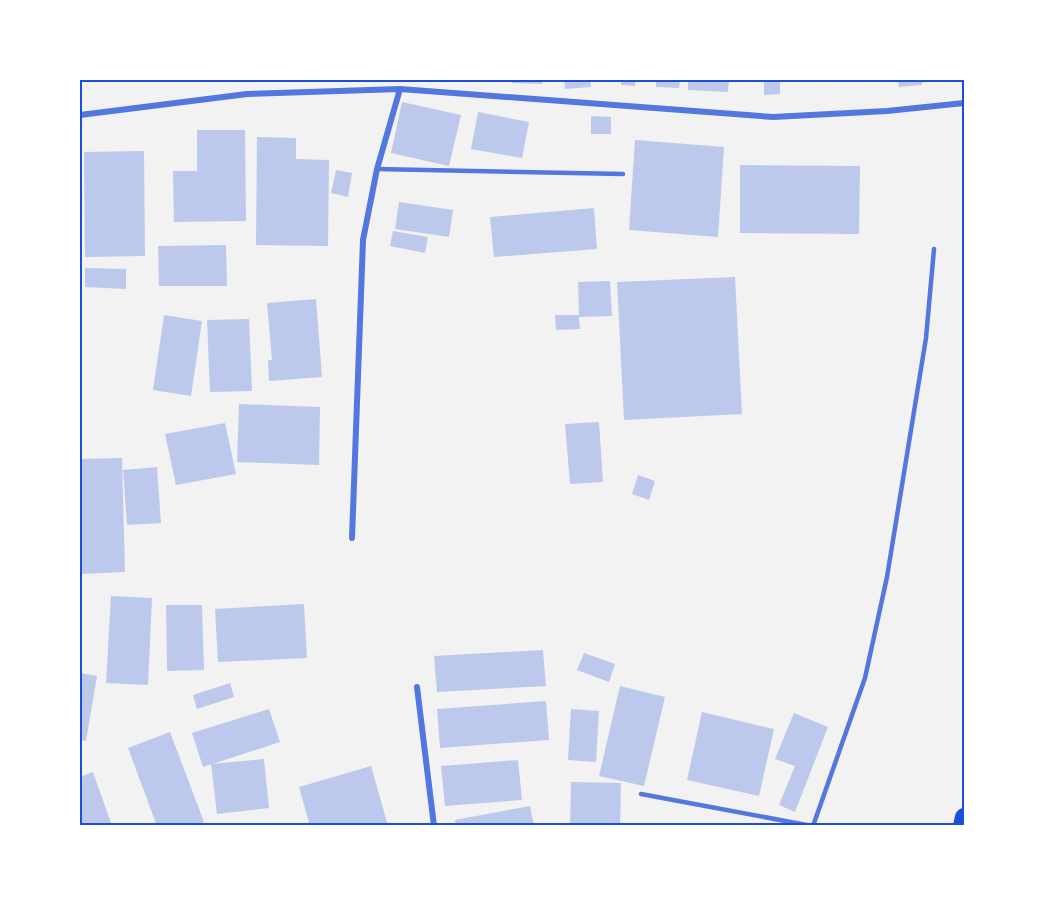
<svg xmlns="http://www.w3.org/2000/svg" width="1044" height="905" font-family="Lora,serif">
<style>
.building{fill:#bdc9ec}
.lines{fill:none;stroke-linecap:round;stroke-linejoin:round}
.service{stroke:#5277de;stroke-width:4.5}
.minor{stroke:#5277de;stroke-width:6}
.motorway{stroke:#1d4ed8;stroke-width:18}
.neatline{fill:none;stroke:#1d4ed8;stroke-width:2}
</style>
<rect width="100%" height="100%" fill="#f2f2f2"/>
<g class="building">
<polygon points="512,80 542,80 542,84 512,83"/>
<polygon points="564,80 590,80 591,87 565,89"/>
<polygon points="621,80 635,80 635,86 621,85"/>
<polygon points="656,80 680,80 679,88 656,87"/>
<polygon points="688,80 729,80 728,92 688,90"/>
<polygon points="764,80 780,80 780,94 764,95"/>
<polygon points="898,80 922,80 922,85 899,87"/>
<polygon points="402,102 461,115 449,166 391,153"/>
<polygon points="478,112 529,122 522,158 471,149"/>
<polygon points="591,116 611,117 611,134 591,134"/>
<polygon points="197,130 245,130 246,221 174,222 173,171 197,171"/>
<polygon points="257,137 296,138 296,159 329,160 328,246 256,245"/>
<polygon points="635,140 724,147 718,237 629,230"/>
<polygon points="144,151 145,256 85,257 84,152"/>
<polygon points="740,165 860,166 859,234 740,233"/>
<polygon points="336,170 352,173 348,197 331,193"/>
<polygon points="399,202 453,210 449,237 395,229"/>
<polygon points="594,208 597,249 494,257 490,217"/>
<polygon points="393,231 428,237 425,253 390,246"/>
<polygon points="226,245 227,286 159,286 158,246"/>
<polygon points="85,268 126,269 126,289 85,287"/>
<polygon points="735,277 742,414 624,420 617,282"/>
<polygon points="610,281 612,316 579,317 580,329 556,330 555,315 579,315 578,282"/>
<polygon points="316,299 322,377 269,381 268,360 272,360 267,303"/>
<polygon points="164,315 202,321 191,396 153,390"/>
<polygon points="249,319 252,391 210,392 207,320"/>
<polygon points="239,404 320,407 319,465 237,462"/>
<polygon points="599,422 603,482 570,484 565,424"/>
<polygon points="225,423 236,474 176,485 165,434"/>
<polygon points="122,458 125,572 80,574 80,459"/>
<polygon points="157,467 161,523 127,525 123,470"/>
<polygon points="638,475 655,481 649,500 632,494"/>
<polygon points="111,596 152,598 148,685 106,683"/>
<polygon points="304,604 307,658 218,662 215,609"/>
<polygon points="166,605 202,605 204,670 167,671"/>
<polygon points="543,650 546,686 437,692 434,656"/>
<polygon points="584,653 615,664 609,682 577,670"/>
<polygon points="80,673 97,676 86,741 80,740"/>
<polygon points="230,683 234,697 197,709 193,695"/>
<polygon points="620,686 665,697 644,786 599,776"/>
<polygon points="546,701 549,740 440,748 437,709"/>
<polygon points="269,709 280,742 203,767 192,733"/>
<polygon points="571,709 599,711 596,762 568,760"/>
<polygon points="702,712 774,729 759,796 687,780"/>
<polygon points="794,713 828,727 795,812 779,805 795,766 775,759"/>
<polygon points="170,732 204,822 195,826 157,826 128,748"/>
<polygon points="264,759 269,808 217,814 211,764"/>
<polygon points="518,760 522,800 445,806 441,766"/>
<polygon points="371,766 388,826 310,826 299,787"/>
<polygon points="93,772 112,826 80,826 80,777"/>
<polygon points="571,782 621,783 620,826 570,826"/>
<polygon points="530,806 534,826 456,826 455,820"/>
</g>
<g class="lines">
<g class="service">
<polyline points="377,169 623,174"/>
<polyline points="641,794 812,826"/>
<polyline points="813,826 865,678 887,577 926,338 934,249"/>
</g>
<g class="minor">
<polyline points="80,115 247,94 400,89 773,117 887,111 964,103"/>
<polyline points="352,538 363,240 377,169 400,89"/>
<polyline points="417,687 434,826"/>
</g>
<polyline class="motorway" points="962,826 964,817"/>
</g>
<rect width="1044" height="905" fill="none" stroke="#ffffff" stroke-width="162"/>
<rect x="81" y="81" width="882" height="743" class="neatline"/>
</svg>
